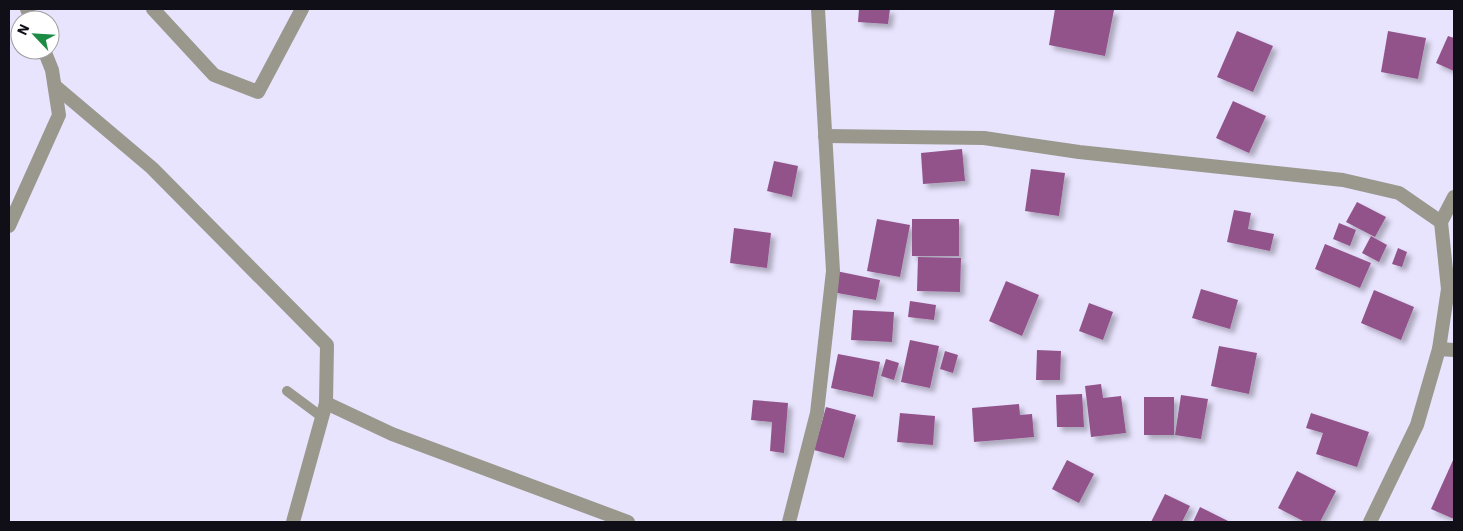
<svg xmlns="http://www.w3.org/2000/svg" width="1463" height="531" font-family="'IBM Plex Sans',sans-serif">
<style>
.building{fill:#92538b;filter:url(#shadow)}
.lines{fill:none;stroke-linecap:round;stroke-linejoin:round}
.service{stroke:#9a988d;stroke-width:10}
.minor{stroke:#9a988d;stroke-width:14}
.tertiary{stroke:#9a988d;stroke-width:14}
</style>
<defs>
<filter id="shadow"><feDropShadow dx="4.5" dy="4.5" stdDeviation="2.5" flood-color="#0004"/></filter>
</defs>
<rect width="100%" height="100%" fill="#e8e4fe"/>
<g class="building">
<polygon points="859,9 890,9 888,24 858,22"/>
<polygon points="1055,9 1114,10 1105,56 1049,45"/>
<polygon points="1237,31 1273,46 1253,92 1217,77"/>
<polygon points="1388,31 1426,38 1418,79 1381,72"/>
<polygon points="1448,36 1454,38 1454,71 1436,63"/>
<polygon points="1233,101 1266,116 1249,153 1216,138"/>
<polygon points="962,149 965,181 923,184 921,153"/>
<polygon points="774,161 798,166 792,197 767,191"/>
<polygon points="1031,169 1065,173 1059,216 1025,211"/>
<polygon points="1357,202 1386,217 1375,237 1346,222"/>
<polygon points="1234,210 1251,213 1248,229 1274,234 1270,251 1227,242"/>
<polygon points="877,219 910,225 900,277 867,271"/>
<rect x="912" y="219" width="47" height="37"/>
<polygon points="1339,223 1356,230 1350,246 1333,239"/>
<polygon points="734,228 771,233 767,268 730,263"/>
<polygon points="1371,236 1387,245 1379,262 1362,253"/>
<polygon points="1325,244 1371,263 1360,288 1315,269"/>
<polygon points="1398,248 1407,252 1402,267 1392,264"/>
<polygon points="918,257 961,258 960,292 917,291"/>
<polygon points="836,271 880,280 876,300 832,292"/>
<polygon points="1006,281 1039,295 1022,336 989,321"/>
<polygon points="1201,289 1238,300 1230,329 1192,318"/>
<polygon points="1374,290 1414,307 1401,340 1361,323"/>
<polygon points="910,301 936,305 934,320 908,317"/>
<polygon points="1089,303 1113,312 1103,340 1079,331"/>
<polygon points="853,310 894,312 892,342 851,340"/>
<polygon points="910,340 939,346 930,388 901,382"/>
<polygon points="1219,346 1257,353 1249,394 1211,386"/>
<polygon points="1037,350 1061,351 1060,380 1036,380"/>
<polygon points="945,351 958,355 953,373 940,369"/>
<polygon points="838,354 880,362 873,397 831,388"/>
<polygon points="886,359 899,363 894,380 881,376"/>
<polygon points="1101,384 1103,398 1121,396 1126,433 1091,437 1085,386"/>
<polygon points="1082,394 1084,427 1057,427 1056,395"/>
<polygon points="1181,395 1208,399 1201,439 1175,435"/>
<rect x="1144" y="397" width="30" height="38"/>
<polygon points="753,400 788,403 784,453 770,451 772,422 751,420"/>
<polygon points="1019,404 1020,415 1032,414 1034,437 974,442 972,408"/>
<polygon points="826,407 856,415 844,458 814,450"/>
<polygon points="900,413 935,416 933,445 897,442"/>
<polygon points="1311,413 1369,432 1357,467 1316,454 1323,433 1306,428"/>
<polygon points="1454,458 1454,519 1431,509"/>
<polygon points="1067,460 1094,474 1079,503 1052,489"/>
<polygon points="1297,471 1336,491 1320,522 1305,522 1278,508"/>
<polygon points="1165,494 1190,506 1182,522 1151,522"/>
<polygon points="1200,507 1230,522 1193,522"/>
</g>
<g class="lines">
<polyline class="service" points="287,391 322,417"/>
<g class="minor">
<polyline points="27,9 32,20"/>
<polyline points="153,9 214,75 258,92 302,9"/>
<polyline points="55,86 152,168 327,345 326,403 392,434 628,522"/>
<polyline points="825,136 984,138 1079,152 1343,180 1399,193 1441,222"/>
<polyline points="9,226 59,115 52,70 44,50"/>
<polyline points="1439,349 1454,350"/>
<polyline points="293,522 326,403"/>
<polyline points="1370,522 1417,425 1439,349 1448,289 1441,222 1454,197"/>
</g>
<polyline class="tertiary" points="789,522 817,413 833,271 818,9"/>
</g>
<rect width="1463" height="531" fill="none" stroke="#100e17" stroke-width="20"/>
<g transform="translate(35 35) rotate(295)"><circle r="24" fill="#ffffff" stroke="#9f9fa2"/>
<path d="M0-4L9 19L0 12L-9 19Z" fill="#1c8b44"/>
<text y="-8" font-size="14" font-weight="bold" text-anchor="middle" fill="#100e17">N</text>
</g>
</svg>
